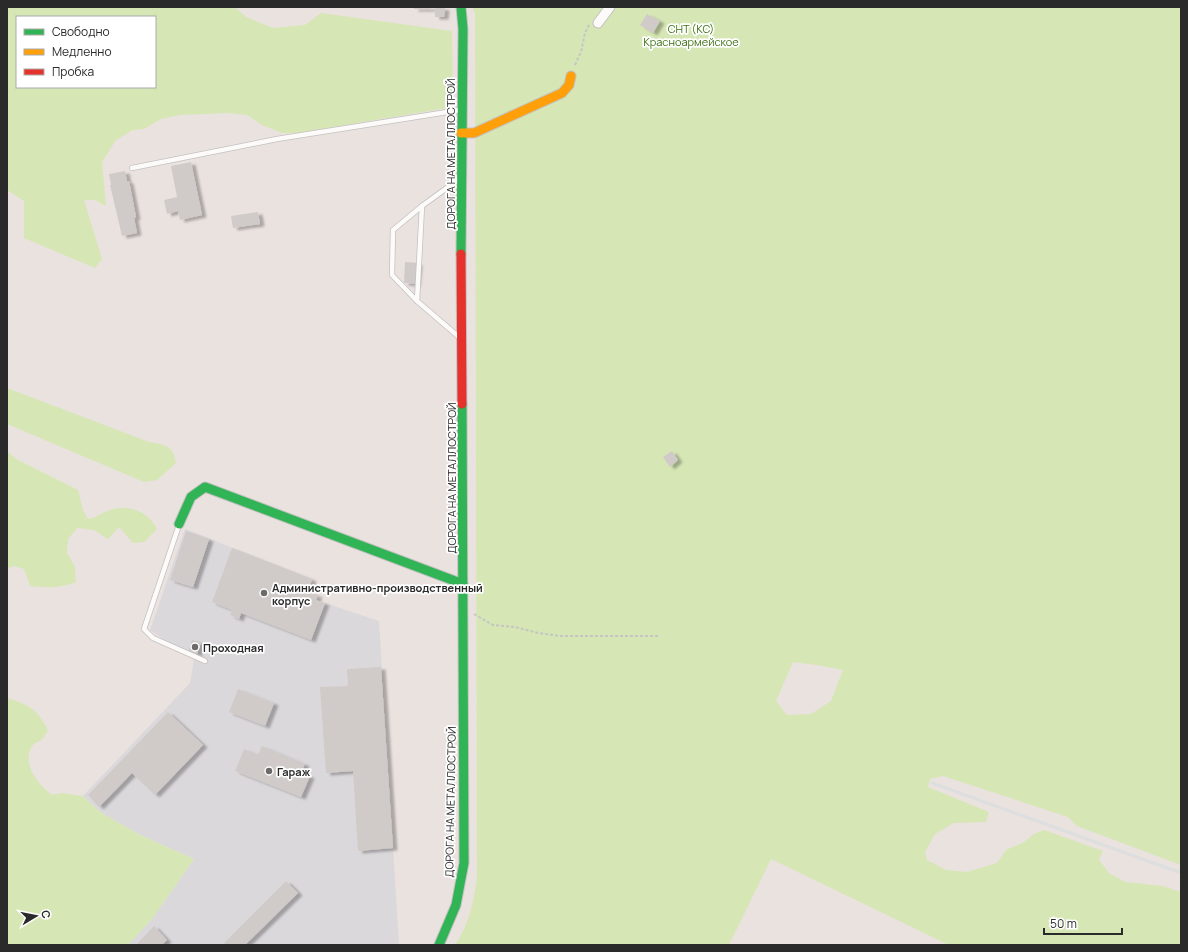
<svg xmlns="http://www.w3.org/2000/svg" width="1188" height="952" font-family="Manrope,sans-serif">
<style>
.industrial{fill:#dbd8db}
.green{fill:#d6e6b4;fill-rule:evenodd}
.building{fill:#d0cbc8;filter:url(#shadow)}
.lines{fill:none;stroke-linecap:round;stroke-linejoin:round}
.lane-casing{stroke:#c3c1c1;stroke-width:6}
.street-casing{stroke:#c3c1c1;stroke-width:11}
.fast-casing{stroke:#c3c1c1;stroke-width:11}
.slow-casing{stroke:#c3c1c1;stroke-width:11}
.jam-casing{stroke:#c3c1c1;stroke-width:11}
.path{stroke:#c6c5c5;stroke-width:2;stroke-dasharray:3 2;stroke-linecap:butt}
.lane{stroke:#fcfbfa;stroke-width:4.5}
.street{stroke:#fcfbfa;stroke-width:9}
.fast{stroke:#30b455;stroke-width:9}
.slow{stroke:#ff9f0a;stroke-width:9}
.jam{stroke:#e5322d;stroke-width:9}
.rail{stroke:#dddedf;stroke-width:3}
.poi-dot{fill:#6d6a69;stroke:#fff;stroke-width:1.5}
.labels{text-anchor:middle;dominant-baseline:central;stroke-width:3.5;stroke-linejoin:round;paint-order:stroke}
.park-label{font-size:11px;fill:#3c6f12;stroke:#fff}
.street-label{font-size:11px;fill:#2a2a2a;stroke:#fff}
.poi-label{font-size:11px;font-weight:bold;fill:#2a2a2a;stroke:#fff;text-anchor:start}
</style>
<defs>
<filter id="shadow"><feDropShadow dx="4.5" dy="2.5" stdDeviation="1" flood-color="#0004"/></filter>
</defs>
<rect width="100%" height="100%" fill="#eae2df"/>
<polygon class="industrial" points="185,529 312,579 308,592 318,595 316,600 379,621 399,945 128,945 152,919 194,859 138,834 100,812 83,796 190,683 194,660 150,630"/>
<g class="green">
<path d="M7,7H235L246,17L273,28L305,25L321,13L452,31L453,107L297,133H282L262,125L247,115L228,113L180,115L161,119L144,129L133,130L116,140L102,162L106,206L95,200H84L102,259L95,268L24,238V201L7,190ZM17,17H155V87H17Z"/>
<path d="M472,7H1181V865L1077,826L1068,817L943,776L930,779L928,787L989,812L986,822L954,823L935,834L925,852L927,860L946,870L967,872L997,863L1006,850L1024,842L1034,834L1044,830L1103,851L1099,860L1109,873L1125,882L1163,886L1181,892V945H949L771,859L729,945H455C469,925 474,901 477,877L475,13ZM793,662L817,665L843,670L831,701L811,714L787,715L776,701Z"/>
<path d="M7,388L149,442C166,445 173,445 176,463L157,480L144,482L7,424Z"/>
<path d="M7,451L16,459L78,490L83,510L88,519C95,518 99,515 105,512C125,503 148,510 157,529L144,542L133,543L119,527L108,539L94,530L77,528L68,539L67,553L75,567L76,582C62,588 45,588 30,586L24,569L15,566L7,568Z"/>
<path d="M7,698C29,705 38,709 48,731C46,733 44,737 42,739C39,742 35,742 32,746C21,763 38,785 52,795L62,793L83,796L100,812L138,834L194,859L152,919L128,945H7Z"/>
</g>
<g class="building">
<rect x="414" y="7" width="17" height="2"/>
<polygon points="435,7 445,8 444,17 435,17"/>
<polygon points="647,14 660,21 653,33 640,25"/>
<polygon points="191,162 202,215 180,220 178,211 167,214 164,200 177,197 171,166"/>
<polygon points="125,171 127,181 129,181 136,217 134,218 137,233 122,236 110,185 111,185 109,174"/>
<polygon points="258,212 260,224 233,228 231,216"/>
<polygon points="405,262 418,263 416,284 404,283"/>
<polygon points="672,451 678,460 670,467 663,457"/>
<polygon points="186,531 209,539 193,587 170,580"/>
<polygon points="232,548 312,579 308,592 318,595 316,600 325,603 311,640 241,613 239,619 230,615 232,610 212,602"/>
<polygon points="192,640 201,642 197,654 188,652"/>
<polygon points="381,667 393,848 358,851 353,771 326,773 320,687 348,686 347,669"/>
<polygon points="238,689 274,703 265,726 229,712"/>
<polygon points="168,712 203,745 155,795 132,773 99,807 88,795"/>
<polygon points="262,746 305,764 301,772 310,776 301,797 235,771 244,749 258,755"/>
<polygon points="286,881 298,893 245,945 226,945 224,943"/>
<polygon points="154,926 167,940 162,945 136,945"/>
</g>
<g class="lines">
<defs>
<g id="lane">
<polyline points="132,168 277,139 460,110"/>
<polyline points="459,179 422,206 393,230 392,275 417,301 459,337"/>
<polyline points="417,301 422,206"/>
<polyline points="179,525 144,629 153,638 205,661"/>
</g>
<polyline id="street" points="598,23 610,7"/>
<g id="fast">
<polyline points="461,7 463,29 461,254"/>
<polyline points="179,524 191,497 205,487 463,584"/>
<polyline points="439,945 456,905 464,863 462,404"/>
</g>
<polyline id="slow" points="461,133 474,133 562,93 569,85 571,76"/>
<polyline id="jam" points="461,254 462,404"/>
</defs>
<use href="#lane" class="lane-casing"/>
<use href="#street" class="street-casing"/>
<use href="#fast" class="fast-casing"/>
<use href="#slow" class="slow-casing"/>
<use href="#jam" class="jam-casing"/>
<g class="path">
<polyline points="575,65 581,52 585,33 589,25"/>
<polyline points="474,614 493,625 515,627 538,633 560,636 660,636"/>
</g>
<use href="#lane" class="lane"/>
<use href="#street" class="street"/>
<use href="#fast" class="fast"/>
<use href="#slow" class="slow"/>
<use href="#jam" class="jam"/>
<polyline class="rail" points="932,783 1181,873"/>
</g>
<g class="poi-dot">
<circle cx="264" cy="593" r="4"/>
<circle cx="195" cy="647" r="4"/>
<circle cx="269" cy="771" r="4"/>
</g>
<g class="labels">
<g class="park-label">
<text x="691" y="28">СНТ (КС)<tspan x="691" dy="13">Красноармейское</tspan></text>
</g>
<g class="street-label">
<text transform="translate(450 154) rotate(-90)">ДОРОГА НА МЕТАЛЛОСТРОЙ</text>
<text transform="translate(451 478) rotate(-90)">ДОРОГА НА МЕТАЛЛОСТРОЙ</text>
<text transform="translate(450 802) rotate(-89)">ДОРОГА НА МЕТАЛЛОСТРОЙ</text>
</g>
<g class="poi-label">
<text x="272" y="587">Административно-производственный<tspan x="272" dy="13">корпус</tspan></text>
<text x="203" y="647">Проходная</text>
<text x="277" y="771">Гараж</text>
</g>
</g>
<rect width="1188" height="952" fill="none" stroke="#2a2a2a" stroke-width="16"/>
<rect x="16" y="16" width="140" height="72" fill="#ffffff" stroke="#aaaaaa"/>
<rect x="24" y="29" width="20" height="6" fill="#30b455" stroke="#aaaaaa"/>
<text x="52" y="36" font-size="12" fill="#2a2a2a">Свободно</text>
<rect x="24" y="49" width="20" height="6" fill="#ff9f0a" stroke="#aaaaaa"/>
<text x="52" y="56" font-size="12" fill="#2a2a2a">Медленно</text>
<rect x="24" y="69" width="20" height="6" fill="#e5322d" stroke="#aaaaaa"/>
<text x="52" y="76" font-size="12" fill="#2a2a2a">Пробка</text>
<g transform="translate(36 916) rotate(80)" stroke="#ffffff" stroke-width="3" paint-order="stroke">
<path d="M0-3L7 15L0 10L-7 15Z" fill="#2a2a2a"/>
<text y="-6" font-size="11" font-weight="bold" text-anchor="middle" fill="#2a2a2a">С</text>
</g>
<path d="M1044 928v6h78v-6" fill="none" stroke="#2a2a2a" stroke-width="2"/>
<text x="1050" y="928" font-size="12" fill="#2a2a2a" stroke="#ffffff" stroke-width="3" paint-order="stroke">50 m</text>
</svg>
